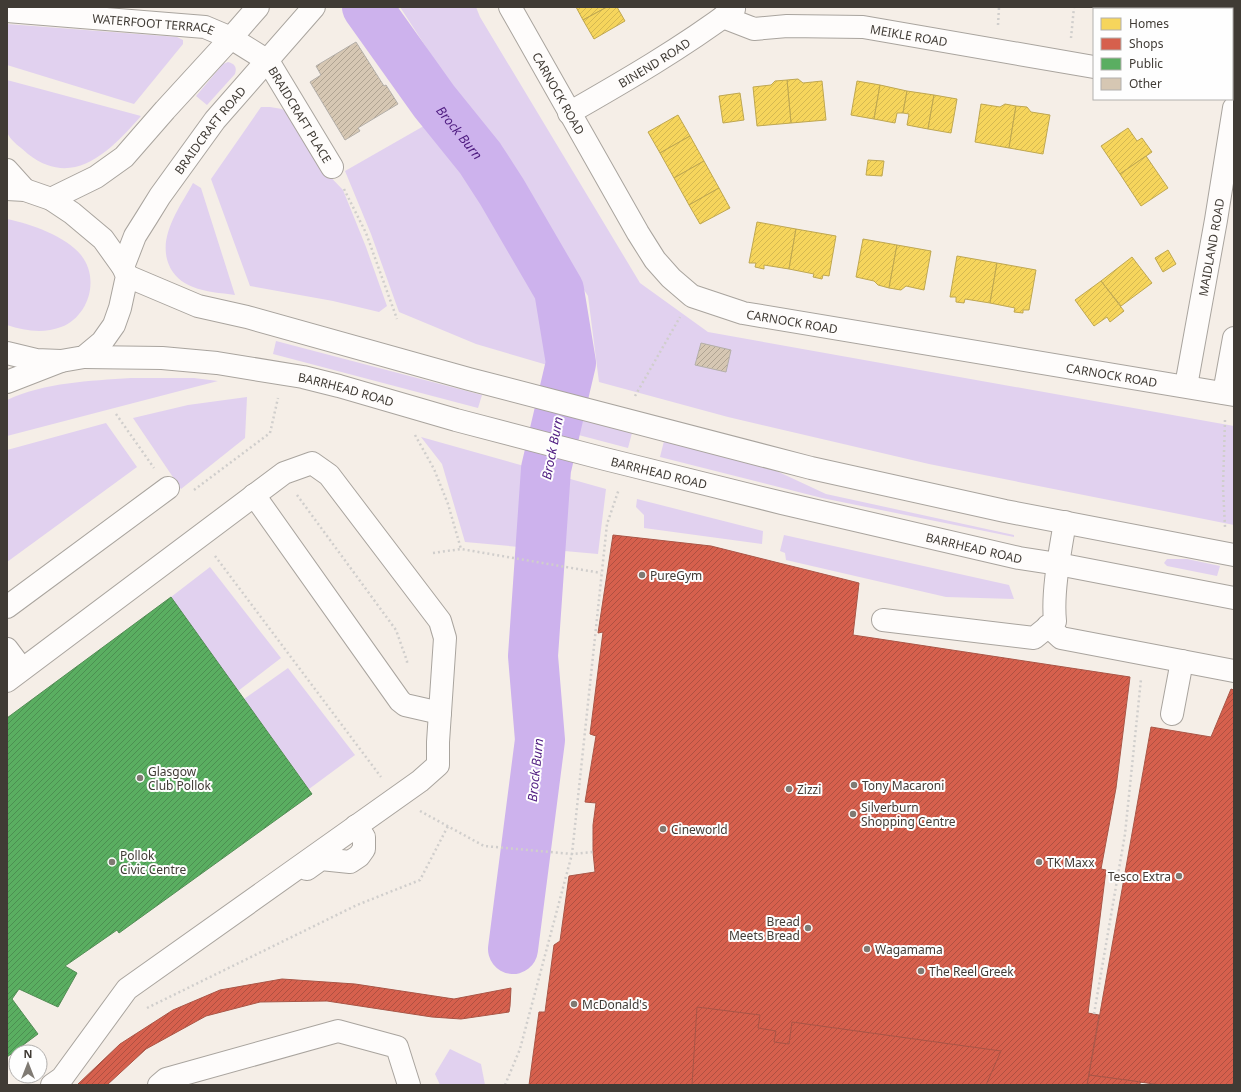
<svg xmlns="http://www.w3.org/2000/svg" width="1241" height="1092" font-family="'Noto Sans',sans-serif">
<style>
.green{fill:#e1d1ef}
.homes{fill:url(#homes-hatch);stroke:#bfa750}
.shops{fill:url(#shops-hatch);stroke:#a95546}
.public{fill:url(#public-hatch);stroke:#528c54}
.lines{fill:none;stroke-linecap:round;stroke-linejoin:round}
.river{stroke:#cdb2ed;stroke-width:50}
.building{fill:url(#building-hatch);stroke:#b4afa9}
.minor-casing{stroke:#a9a49e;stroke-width:24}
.major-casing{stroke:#a9a49e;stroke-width:24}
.path{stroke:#d0cecc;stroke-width:2.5;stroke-dasharray:2 3;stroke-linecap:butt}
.minor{stroke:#fefcfb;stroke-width:22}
.major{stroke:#fefcfb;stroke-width:22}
.poi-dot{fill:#7f7a73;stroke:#fefefe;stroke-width:1.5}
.labels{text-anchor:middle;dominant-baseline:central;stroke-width:4;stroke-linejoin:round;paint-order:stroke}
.street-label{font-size:12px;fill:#403b35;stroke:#fefefe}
.poi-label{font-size:12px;fill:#403b35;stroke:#fefefe;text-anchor:start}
.water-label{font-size:13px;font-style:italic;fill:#4f1c81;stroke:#fefefe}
</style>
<defs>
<pattern id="homes-hatch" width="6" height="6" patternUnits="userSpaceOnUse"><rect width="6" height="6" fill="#f6d55c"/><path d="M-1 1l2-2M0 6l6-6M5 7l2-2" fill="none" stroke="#d4b851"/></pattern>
<pattern id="shops-hatch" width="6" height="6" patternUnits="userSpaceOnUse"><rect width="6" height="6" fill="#d6604d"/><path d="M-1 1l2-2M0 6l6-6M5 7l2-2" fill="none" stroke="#af5041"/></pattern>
<pattern id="public-hatch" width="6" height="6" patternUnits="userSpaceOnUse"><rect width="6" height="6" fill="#5aae61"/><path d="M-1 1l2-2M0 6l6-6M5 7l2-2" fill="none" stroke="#4c8f51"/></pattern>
<pattern id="building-hatch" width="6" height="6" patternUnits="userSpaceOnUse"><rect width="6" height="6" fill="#d6c7b3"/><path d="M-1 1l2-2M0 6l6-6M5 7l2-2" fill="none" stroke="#afa392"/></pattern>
</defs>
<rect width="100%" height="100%" fill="#f5eee7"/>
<g class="green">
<polygon points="400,7 476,7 480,17 640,283 708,332 1234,426 1234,525 929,464 728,417 599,382 588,296"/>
<polygon points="7,24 177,37 183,40 183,44 134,104 7,65"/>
<path d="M228,62C235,64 237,67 235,74L207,105L196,96L223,64Z"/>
<path d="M7,80L141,116C111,150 74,190 28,154C22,148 10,141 7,132C6,129 7,123 7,120C7,106 7,93 7,80Z"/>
<polygon points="261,107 270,107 282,109 291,115 320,166 343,190 366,247 387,306 379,312 333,301 250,286 211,179"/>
<polygon points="436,119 472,159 491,193 518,231 546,276 552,290 553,313 561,369 476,344 399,312 371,234 345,171"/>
<path d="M193,183L201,188L235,295C221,293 205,292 193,287C182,283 173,275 169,265C157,237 180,207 193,183Z"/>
<path d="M7,219C31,224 65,236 81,255C100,279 89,316 61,327C43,334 25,331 7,325Z"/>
<polygon points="276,341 482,395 478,408 273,354"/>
<path d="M131,378H194L218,381L7,436V400C46,382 89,381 131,378Z"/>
<polygon points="247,397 245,438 181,489 133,418 188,405"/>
<polygon points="575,418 632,433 628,448 571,433"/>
<polygon points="106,423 137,467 7,562 7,450"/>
<polygon points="421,437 606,489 598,554 465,542 442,464"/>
<polygon points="664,441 768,467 826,494 1014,535 1014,537 822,498 660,457"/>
<polygon points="637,499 763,531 762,544 644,528 644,515 636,507"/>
<polygon points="784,535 1009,585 1014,599 946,597 786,560 785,553 780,551"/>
<polygon points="1167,559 1187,559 1220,566 1217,576 1167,566 1164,563"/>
<polygon points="210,567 281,658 238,691 171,597"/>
<polygon points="288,668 355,755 309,789 244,699"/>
<polygon points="450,1049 481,1064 485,1085 440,1085 435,1074"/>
</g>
<g class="homes">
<polygon points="576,7 607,7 583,20"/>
<polygon points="607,7 617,7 625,21 594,39 583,20"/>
<polygon points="1120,7 1154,7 1152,9 1122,9"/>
<polygon points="798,79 803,83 822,81 826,120 791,123 787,80"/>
<polygon points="787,80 791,123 757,126 753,87 771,85 775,81"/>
<polygon points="857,81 880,85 874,119 851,115"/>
<polygon points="880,85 907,91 903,113 897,113 895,123 874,119"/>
<polygon points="907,91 934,95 928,129 907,125 909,114 903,113"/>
<polygon points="740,93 744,120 723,123 719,96"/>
<polygon points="934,95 957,99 951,133 928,129"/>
<polygon points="981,104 1000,107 1005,104 1016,106 1009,148 975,142"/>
<polygon points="1016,106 1027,107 1031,112 1050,115 1043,154 1009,148"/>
<polygon points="678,115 690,136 660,153 648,132"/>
<polygon points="1128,128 1137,141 1142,138 1152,152 1120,174 1101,146"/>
<polygon points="690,136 704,161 674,178 660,153"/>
<polygon points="1146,156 1168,188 1141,206 1120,174"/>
<polygon points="868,160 884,161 882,176 866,175"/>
<polygon points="704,161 719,188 689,205 674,178"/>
<polygon points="719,188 730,208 700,224 689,205"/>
<polygon points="757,222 796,229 789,269 764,265 764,269 755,267 756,263 749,263"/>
<polygon points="796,229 836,236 829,276 823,275 822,279 813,277 814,274 789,269"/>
<polygon points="863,239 897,245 889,288 878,285 874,281 856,277"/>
<polygon points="897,245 931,251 924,290 906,286 901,290 889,288"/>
<polygon points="1168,250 1176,264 1163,272 1155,258"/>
<polygon points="957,256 997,263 990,303 965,299 964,303 956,302 956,297 950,297"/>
<polygon points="1132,257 1152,283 1121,306 1101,281"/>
<polygon points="997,263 1036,270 1029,310 1023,310 1023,313 1014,312 1015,308 990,303"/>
<polygon points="1101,281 1124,311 1110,322 1107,317 1094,326 1075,300"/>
</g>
<g class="shops">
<polygon points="613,535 711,546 859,583 853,635 1130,677 1116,788 1101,869 1106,870 1088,1013 1099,1015 1087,1085 529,1085 539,1012 545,1012 554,945 560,941 569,876 595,872 593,852 593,825 596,803 585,802 596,736 590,734 603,632 598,633"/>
<polygon points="1231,689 1234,690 1234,1085 1161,1085 1089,1075 1151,727 1211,737"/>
<polygon points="282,979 355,984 454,999 511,988 510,1006 509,1012 461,1019 432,1017 327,1001 260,1002 206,1016 146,1049 107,1085 77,1085 120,1044 173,1010 220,990"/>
<polygon points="697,1007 760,1015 758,1028 776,1031 774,1042 789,1044 792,1022 1001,1051 986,1085 692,1085"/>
<polygon points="1089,1075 1141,1082 1139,1085 1087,1085"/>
</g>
<polygon class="public" points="171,597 312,794 119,933 117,930 65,966 77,973 58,1007 19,989 12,999 38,1034 7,1057 7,718"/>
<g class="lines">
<path class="river" id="s1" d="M367,7L434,101L480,158L502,192L559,290L571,363L546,469L533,656L540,740L513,949"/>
</g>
<g class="building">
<polygon points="356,42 384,86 386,85 398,104 358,128 360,131 345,140 310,82 321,75 316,66"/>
<polygon points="701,343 731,350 726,372 695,365"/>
</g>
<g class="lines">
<defs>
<g id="minor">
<path id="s2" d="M510,7L638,233L655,260L671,278L692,296L743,313L1234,395"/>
<path id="s3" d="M7,11L205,27L231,38L268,61L332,167"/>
<path id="s4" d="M723,17L754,29L787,26L863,27L1094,67"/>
<polyline points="1232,90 1234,91"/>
<path id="s5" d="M569,113C625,81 682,48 734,9"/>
<polyline points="7,170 25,190"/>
<polyline points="51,199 96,177 124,157 165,110 231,38 258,7"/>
<path id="s6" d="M123,267L135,236L147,217L160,196L215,120L314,7"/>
<polyline points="7,382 61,361"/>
<path id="s7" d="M1186,386L1216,220L1234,108"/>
<polyline points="1224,393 1234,338"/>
<polyline points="254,495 400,701 405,705 440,713"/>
<polyline points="7,607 168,488"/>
<path d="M883,620L1034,638L1055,621C1052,592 1060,552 1065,522"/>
<polyline points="1048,626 1061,638 1234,671"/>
<polyline points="7,649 22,669"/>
<polyline points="7,681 284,473 312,463 329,475 440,621 445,638 438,742 438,765 420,781 127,989 62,1078 52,1085"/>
<polyline points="1172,714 1182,661"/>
<polyline points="307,869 321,859 350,862 359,856 364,849 364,837 356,826"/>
<polyline points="159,1085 166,1079 338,1031 397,1047 409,1085"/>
</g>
<g id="major">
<polyline points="7,189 25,190 51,199 72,213 103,239 123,267 127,276 120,308 114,325 102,342 84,357 61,361 36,360 7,353"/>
<polyline points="127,276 198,306 247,317 469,379 811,468 1005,511 1234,555"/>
<path id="s8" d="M84,357L162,358L217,363L303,377L339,386L456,420L605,459L782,503L1019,558L1058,564L1234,598"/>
</g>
</defs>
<use href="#minor" class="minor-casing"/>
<use href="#major" class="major-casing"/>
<g class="path">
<polyline points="998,25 999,7"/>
<polyline points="1071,38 1074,7"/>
<polyline points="344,189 366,233 397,319"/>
<polyline points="635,396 680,317"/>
<polyline points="116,414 154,468"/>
<polyline points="1225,420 1223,487 1225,527"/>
<polyline points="415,435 434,469 448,504 461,549"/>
<polyline points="194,490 270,433 278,398"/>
<polyline points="297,495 396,630 407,661 407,665"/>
<polyline points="433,553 461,549 601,573"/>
<polyline points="215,556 381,777"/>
<polyline points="420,811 484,846 572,854 593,852"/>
<polyline points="147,1008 357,905 420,880 448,826"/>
<polyline points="1094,1014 1125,834 1141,679"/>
<polyline points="505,1085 520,1049 572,854 607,524 619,489"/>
</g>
<use href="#minor" class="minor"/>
<use href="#major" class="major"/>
</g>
<g class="poi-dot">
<circle cx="642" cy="575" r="4"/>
<circle cx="140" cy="778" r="4"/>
<circle cx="854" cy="785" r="4"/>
<circle cx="789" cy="789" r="4"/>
<circle cx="853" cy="814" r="4"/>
<circle cx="663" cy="829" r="4"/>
<circle cx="112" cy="862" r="4"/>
<circle cx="1039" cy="862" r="4"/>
<circle cx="1179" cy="876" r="4"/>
<circle cx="808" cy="928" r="4"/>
<circle cx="867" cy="949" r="4"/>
<circle cx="921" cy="971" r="4"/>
<circle cx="574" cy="1004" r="4"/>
</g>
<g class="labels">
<g class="street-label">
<text stroke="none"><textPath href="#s3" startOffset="147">WATERFOOT TERRACE</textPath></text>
<text stroke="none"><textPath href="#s4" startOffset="189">MEIKLE ROAD</textPath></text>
<text stroke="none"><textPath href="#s5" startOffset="99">BINEND ROAD</textPath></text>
<text stroke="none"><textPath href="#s2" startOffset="99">CARNOCK ROAD</textPath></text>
<text stroke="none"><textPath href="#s3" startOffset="333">BRAIDCRAFT PLACE</textPath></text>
<text stroke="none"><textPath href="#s6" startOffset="163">BRAIDCRAFT ROAD</textPath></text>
<text stroke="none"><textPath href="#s7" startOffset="141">MAIDLAND ROAD</textPath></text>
<text stroke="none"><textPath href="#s2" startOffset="447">CARNOCK ROAD</textPath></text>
<text stroke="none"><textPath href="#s2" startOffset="771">CARNOCK ROAD</textPath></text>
<text stroke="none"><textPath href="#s8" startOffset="265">BARRHEAD ROAD</textPath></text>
<text stroke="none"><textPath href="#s8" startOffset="589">BARRHEAD ROAD</textPath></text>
<text stroke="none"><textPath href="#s8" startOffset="913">BARRHEAD ROAD</textPath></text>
</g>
<g class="poi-label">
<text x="650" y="575">PureGym</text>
<text x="148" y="771">Glasgow<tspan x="148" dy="14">Club Pollok</tspan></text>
<text x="862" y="785">Tony Macaroni</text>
<text x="797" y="789">Zizzi</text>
<text x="861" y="807">Silverburn<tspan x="861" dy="14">Shopping Centre</tspan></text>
<text x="671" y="829">Cineworld</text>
<text x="120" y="855">Pollok<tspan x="120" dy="14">Civic Centre</tspan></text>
<text x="1047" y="862">TK Maxx</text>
<text x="1171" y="876" text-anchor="end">Tesco Extra</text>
<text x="800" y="921" text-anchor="end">Bread<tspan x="800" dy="14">Meets Bread</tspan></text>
<text x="875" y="949">Wagamama</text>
<text x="929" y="971">The Reel Greek</text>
<text x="582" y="1004">McDonald's</text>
</g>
<g class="water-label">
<text stroke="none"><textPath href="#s1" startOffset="156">Brock Burn</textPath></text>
<text transform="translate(552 448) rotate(-79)">Brock Burn</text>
<text transform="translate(535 770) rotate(-84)">Brock Burn</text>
</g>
</g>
<rect width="1241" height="1092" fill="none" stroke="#403b35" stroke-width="16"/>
<rect x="1093" y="8" width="140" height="92" fill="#fefefe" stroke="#b2b0ae"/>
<rect x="1101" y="18" width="20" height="12" fill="#f6d55c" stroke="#b2b0ae"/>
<text x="1129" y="28" font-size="12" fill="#403b35">Homes</text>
<rect x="1101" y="38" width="20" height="12" fill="#d6604d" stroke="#b2b0ae"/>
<text x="1129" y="48" font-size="12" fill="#403b35">Shops</text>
<rect x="1101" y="58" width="20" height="12" fill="#5aae61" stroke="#b2b0ae"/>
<text x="1129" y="68" font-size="12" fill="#403b35">Public</text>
<rect x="1101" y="78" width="20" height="12" fill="#d6c7b3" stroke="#b2b0ae"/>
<text x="1129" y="88" font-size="12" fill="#403b35">Other</text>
<g transform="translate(28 1064)"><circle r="19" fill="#fefefe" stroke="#b2b0ae"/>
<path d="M0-3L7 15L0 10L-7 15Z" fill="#7f7a73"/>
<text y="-6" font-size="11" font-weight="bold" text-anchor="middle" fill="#403b35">N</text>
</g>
</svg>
